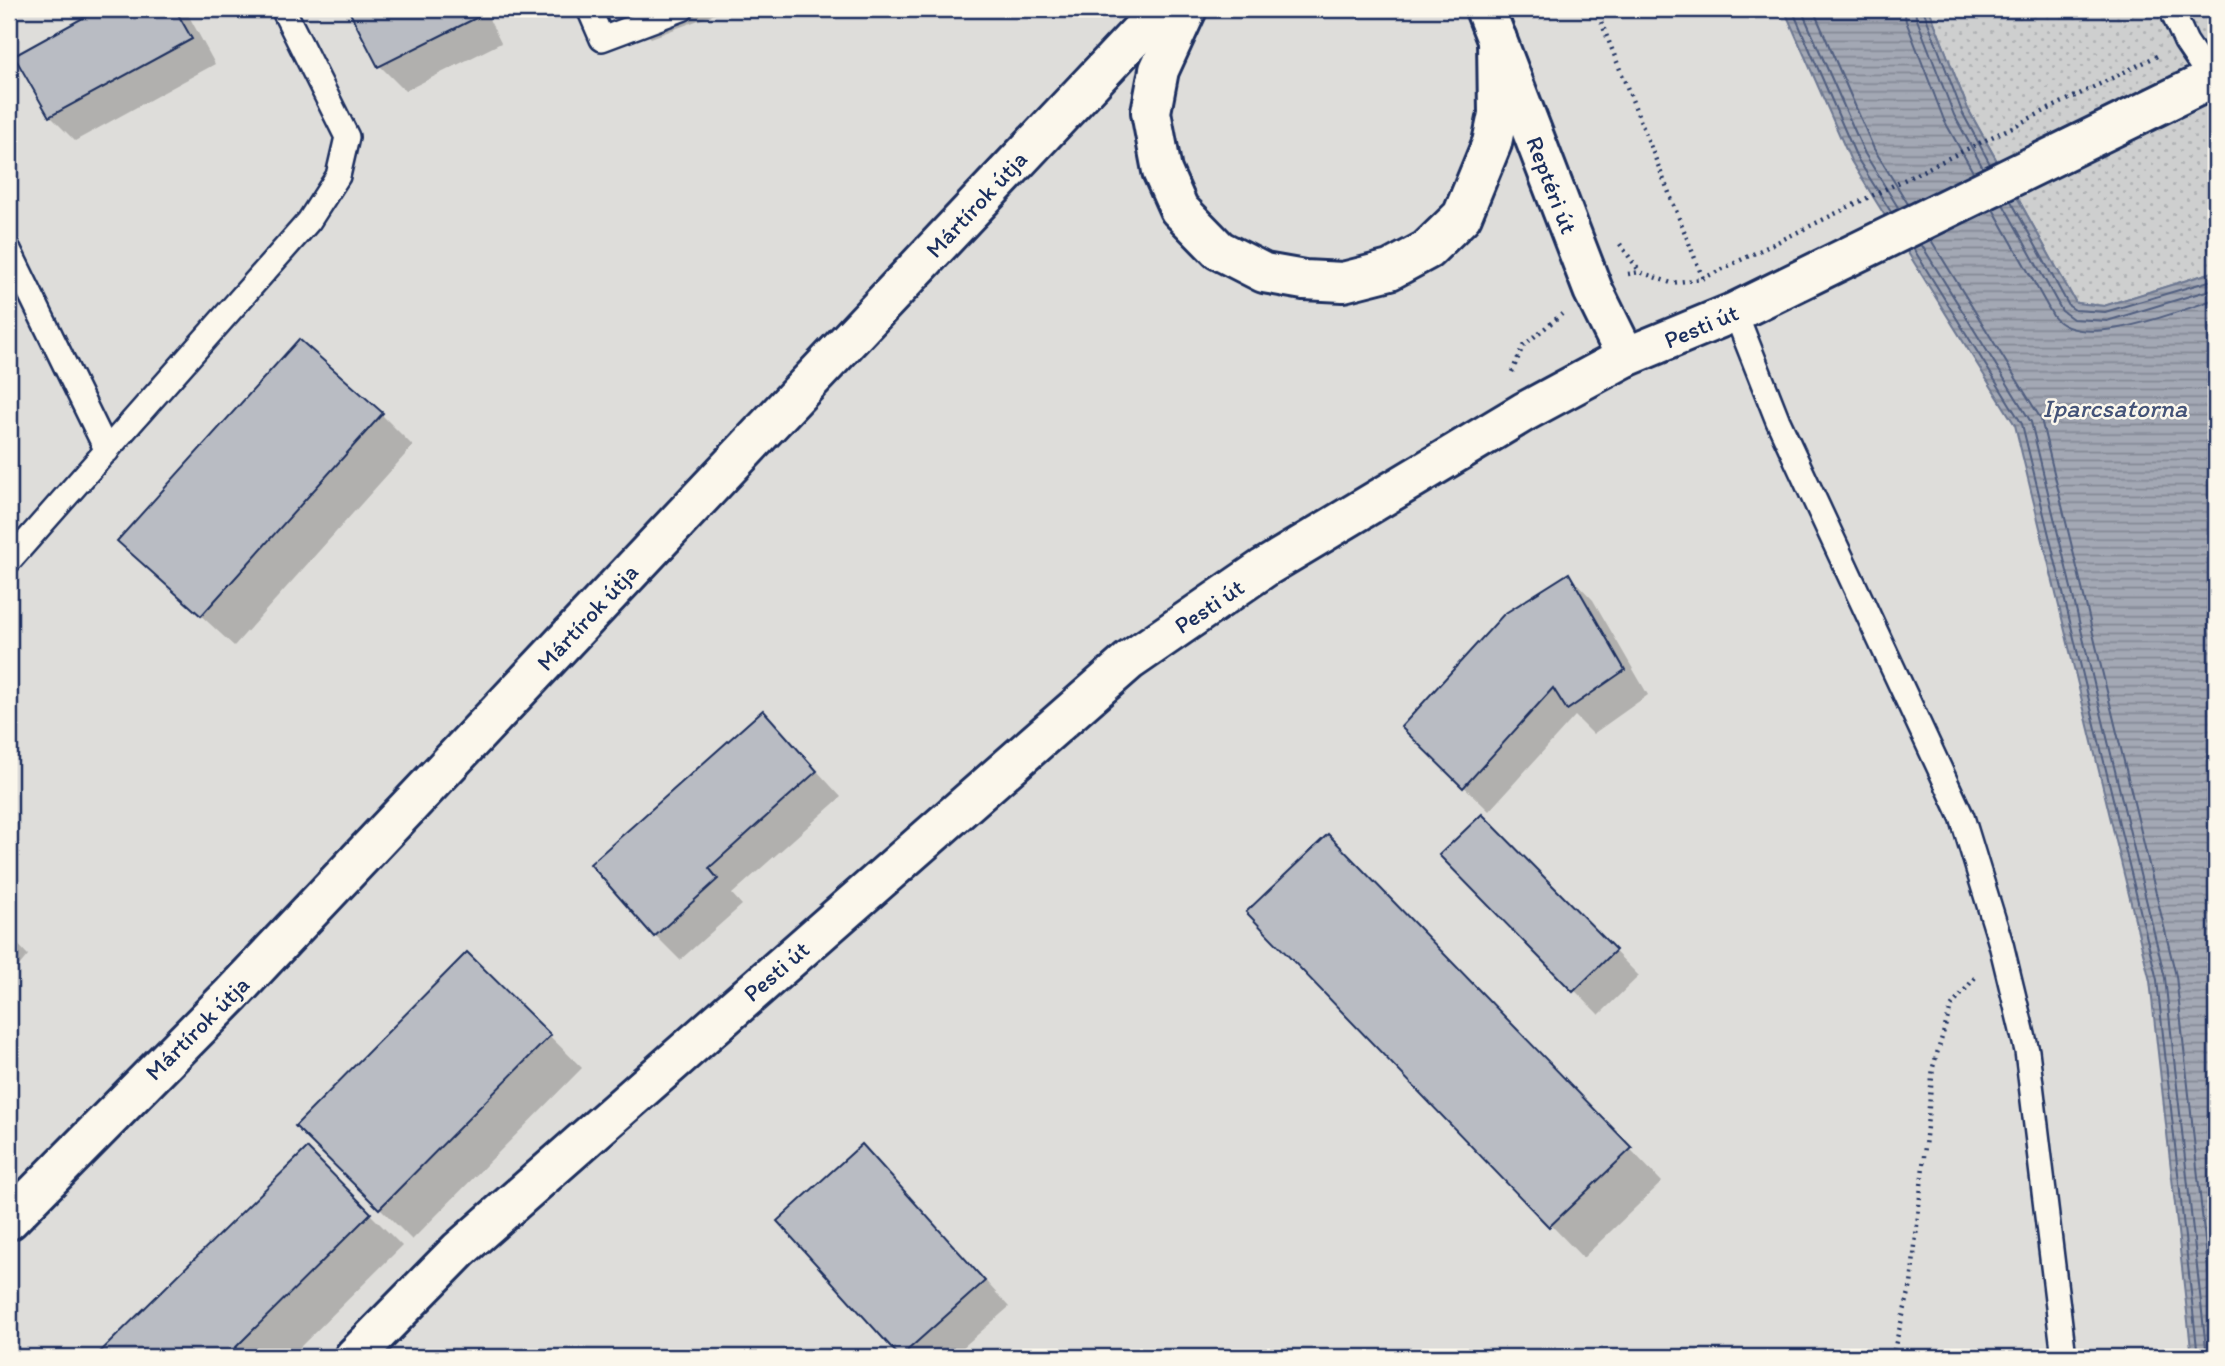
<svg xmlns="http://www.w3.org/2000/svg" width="2225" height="1366" font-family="Itim,sans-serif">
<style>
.built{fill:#deddda}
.grass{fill:url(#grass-dots);stroke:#747f96;stroke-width:2}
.water{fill:url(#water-rules);stroke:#6d7892;stroke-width:2}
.shadow{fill:#0003}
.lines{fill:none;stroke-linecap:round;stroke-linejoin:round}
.shore{stroke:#515f80;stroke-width:2}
.building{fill:#b9bcc3;stroke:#1b2f5e;stroke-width:2}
.lane-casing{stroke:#1b2f5e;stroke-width:28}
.street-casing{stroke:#1b2f5e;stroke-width:44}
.primary-casing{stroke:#1b2f5e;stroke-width:44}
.path{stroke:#1b2f5e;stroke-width:4.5;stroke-dasharray:2 5;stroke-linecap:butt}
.lane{stroke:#fbf7ec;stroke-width:23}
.street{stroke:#fbf7ec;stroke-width:38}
.primary{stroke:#fbf7ec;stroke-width:38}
.labels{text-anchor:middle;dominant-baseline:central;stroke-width:5;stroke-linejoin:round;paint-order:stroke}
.street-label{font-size:24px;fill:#1b2f5e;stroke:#fbf7ec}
.water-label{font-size:26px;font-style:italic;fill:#445378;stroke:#fbf7ec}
</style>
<defs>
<pattern id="grass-dots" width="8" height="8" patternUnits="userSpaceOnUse" patternTransform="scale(1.75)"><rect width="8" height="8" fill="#cecfcf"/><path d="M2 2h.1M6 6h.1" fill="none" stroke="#b0b2b4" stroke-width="1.8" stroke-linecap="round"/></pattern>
<pattern id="water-rules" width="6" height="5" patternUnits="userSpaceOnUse" patternTransform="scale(1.75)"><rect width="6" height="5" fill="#a3a8b4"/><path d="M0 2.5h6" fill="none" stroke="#848996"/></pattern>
</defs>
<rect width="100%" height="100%" fill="#eeebe4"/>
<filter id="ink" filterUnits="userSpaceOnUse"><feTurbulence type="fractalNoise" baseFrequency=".0143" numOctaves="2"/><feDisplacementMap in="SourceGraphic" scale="14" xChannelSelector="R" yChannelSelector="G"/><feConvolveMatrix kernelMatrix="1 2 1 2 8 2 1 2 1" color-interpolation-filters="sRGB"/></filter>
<g filter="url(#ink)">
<polygon class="built" points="9,9 1784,9 1851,161 2015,425 2150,981 2192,1357 9,1357"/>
<polygon class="grass" points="1929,9 2216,9 2216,271 2104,306 2076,303 1968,109"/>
<polygon class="water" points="1784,9 1929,9 1968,109 2076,303 2104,306 2216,271 2216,1357 2192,1357 2150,981 2015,425 1851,161"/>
<g class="shadow">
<polygon points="102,9 185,9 215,64 75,141 50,116 17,56"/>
<polygon points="350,9 484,9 501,43 405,91 380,66"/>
<polygon points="621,9 728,9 651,38"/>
<polygon points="381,414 413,446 234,646 120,541"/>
<polygon points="1569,575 1593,600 1648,695 1593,734 1575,716 1489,811 1403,727"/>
<polygon points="763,712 841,797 732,894 742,905 680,960 655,935"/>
<polygon points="1482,816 1639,976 1599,1015 1441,855"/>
<polygon points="1360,868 1662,1182 1583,1258 1248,912"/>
<polygon points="9,935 28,955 9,978"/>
<polygon points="467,954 582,1068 412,1240 298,1126"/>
<polygon points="307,1151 402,1246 290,1357 97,1357"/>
<polygon points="886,1171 1009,1307 952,1357 902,1357 779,1221"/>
</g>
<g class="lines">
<g class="shore">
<polyline points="1792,9 1857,158 1891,212"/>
<polyline points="1801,9 1865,154 1899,209"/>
<polyline points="1813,9 1874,149 1908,204"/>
<polyline points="1904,9 1906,21 1944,120 1973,172"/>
<polyline points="1915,9 1916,17 1954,115 1983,168"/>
<polyline points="1923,9 1962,112 1990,164"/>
<polyline points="2011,201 2069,306 2075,310 2105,312 2216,279"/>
<polyline points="2003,204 2062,311 2073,319 2107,321 2216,288"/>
<path d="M1993,209L2053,316C2080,353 2180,310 2216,299"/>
<polyline points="1931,240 2041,419 2176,976 2216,1341"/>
<polyline points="1921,244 2031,422 2165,978 2207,1357"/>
<polyline points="1913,248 2022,424 2157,980 2198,1357"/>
</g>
</g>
<g class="building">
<polygon points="99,9 175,9 192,39 49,117 14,56"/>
<polygon points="348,9 473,9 478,17 378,67"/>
<polygon points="299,339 383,413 201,616 117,541"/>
<polygon points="1569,573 1625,670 1567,710 1553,688 1463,788 1401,727 1504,614"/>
<polygon points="763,710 817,771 709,868 718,879 654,937 590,864"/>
<polygon points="1482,814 1616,950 1573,992 1439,855"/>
<polygon points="1328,834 1632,1148 1549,1227 1246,912"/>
<polygon points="467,952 551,1035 379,1209 295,1126"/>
<polygon points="862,1144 985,1281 900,1357 777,1221"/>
<polygon points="307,1148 371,1213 226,1357 95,1357"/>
</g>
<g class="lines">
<defs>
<g id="lane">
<polyline points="589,9 602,39 682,9"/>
<polyline points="2171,9 2186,42 2211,79"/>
<polyline points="9,250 107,451"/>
<polyline points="1735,312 1778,421 1962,817 2001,944 2027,1051 2064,1357"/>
<polyline points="9,561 309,221 338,176 347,137 283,9"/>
</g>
<g id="street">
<polyline points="1485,9 1593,290 1626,357"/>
<polyline points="354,1357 459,1250 1129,661 1264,568 1524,412 1626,357 1735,312 2216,77"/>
</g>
<g id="primary">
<polyline points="1187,9 1159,70 1151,112 1162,171 1179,209 1219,250 1264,273 1304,280 1343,282 1390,270 1427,250 1462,216 1492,143 1498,114 1497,39"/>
<polyline points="9,1220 232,994 1161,9"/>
</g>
</defs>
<use href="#lane" class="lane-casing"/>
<use href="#street" class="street-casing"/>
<use href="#primary" class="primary-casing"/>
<g class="path">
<polyline points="1596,9 1704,281"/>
<polyline points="2211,9 2216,20"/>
<polyline points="1620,244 1640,272"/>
<polyline points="1628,274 1640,272 1671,283 1702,279 2157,56"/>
<polyline points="1512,372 1523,346 1562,314"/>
<polyline points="1892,1357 1911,1285 1933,1067 1951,1007 1977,975"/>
</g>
<use href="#lane" class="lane"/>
<use href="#street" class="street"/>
<use href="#primary" class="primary"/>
</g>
</g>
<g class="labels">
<g class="street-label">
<text transform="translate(1552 185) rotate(69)">Reptéri út</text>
<text transform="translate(976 204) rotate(-47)">Mártírok útja</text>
<text transform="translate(1701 326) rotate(-23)">Pesti út</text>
<text transform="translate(1209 606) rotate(-34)">Pesti út</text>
<text transform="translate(587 617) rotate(-47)">Mártírok útja</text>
<text transform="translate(776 971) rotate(-41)">Pesti út</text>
<text transform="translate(197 1028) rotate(-45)">Mártírok útja</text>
</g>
<g class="water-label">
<text x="2115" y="408">Iparcsatorna</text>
</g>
</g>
<rect width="2225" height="1366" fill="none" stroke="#fbf7ec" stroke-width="35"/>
<rect x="18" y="18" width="2190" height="1331" fill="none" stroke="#1b2f5e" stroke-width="2.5" filter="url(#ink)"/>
</svg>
